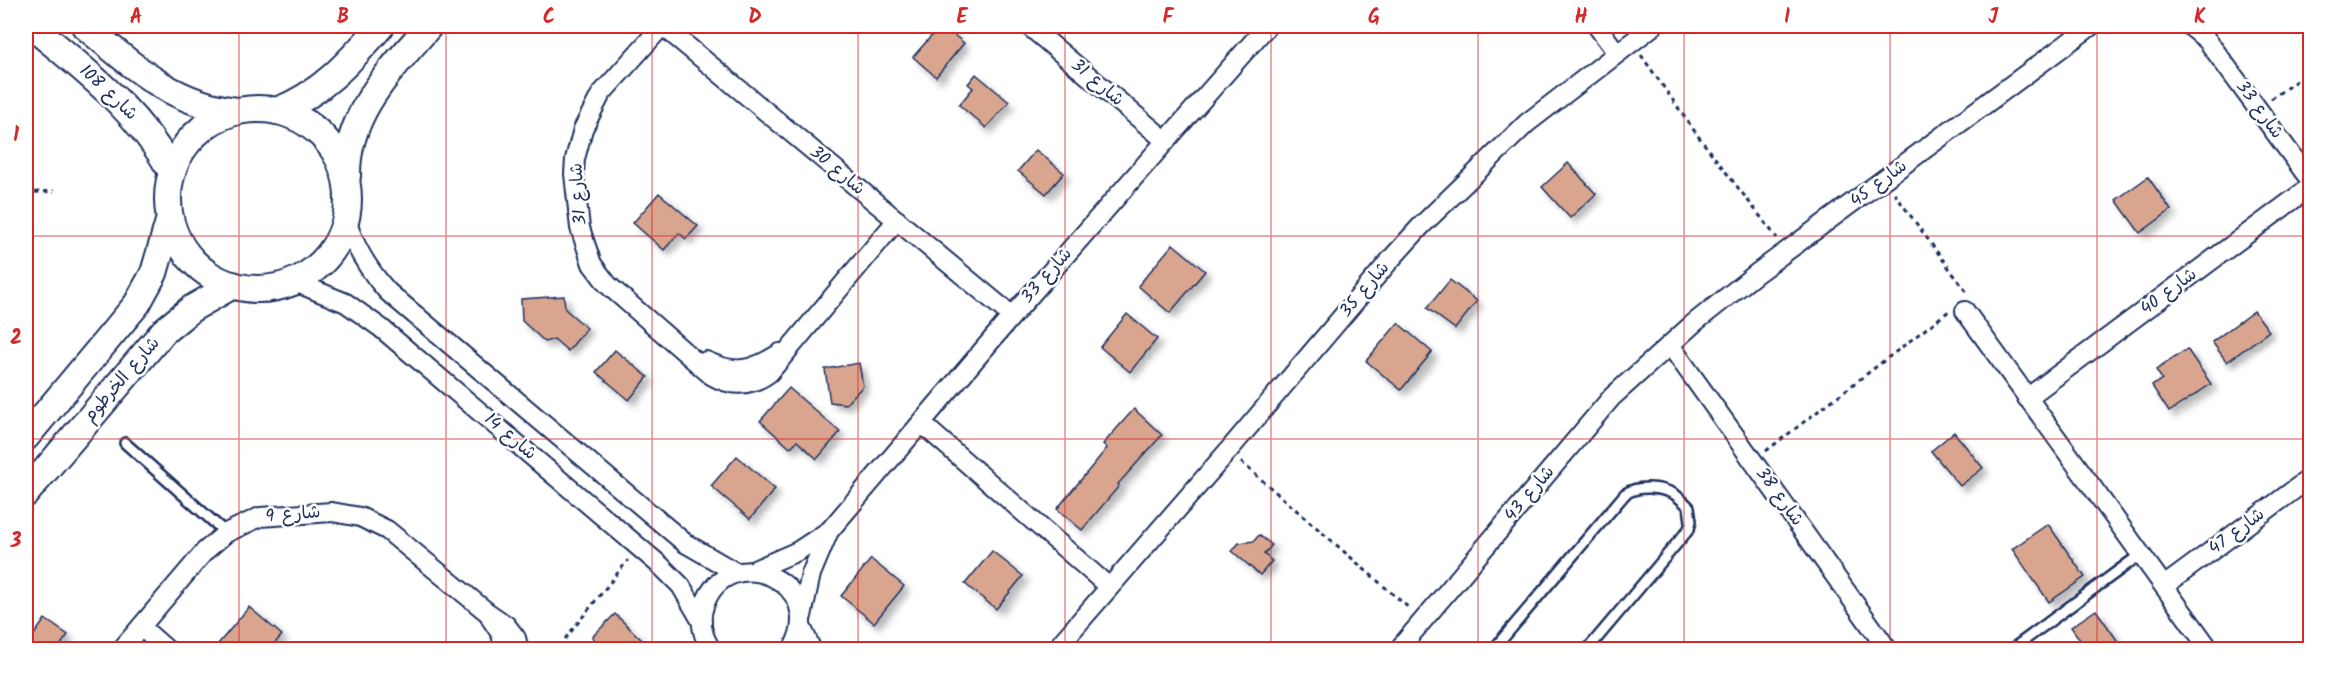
<svg xmlns="http://www.w3.org/2000/svg" width="2336" height="675" font-family="Kalam,'Playpen Sans Arabic',sans-serif">
<style>
.building{fill:#d9a58e;stroke:#1b2f5e;stroke-width:1.5;filter:url(#shadow)}
.lines{fill:none;stroke-linecap:round;stroke-linejoin:round}
.lane-casing{stroke:#1b2f5e;stroke-width:14}
.street-casing{stroke:#1b2f5e;stroke-width:22}
.secondary-casing{stroke:#1b2f5e;stroke-width:30}
.path{stroke:#1b2f5e;stroke-width:3;stroke-dasharray:4.5 4.5;stroke-linecap:butt}
.lane{stroke:#fff;stroke-width:9}
.street{stroke:#fff;stroke-width:18}
.secondary{stroke:#fff;stroke-width:26}
.grid{fill:none;stroke:#d62828;stroke-width:1.5;stroke-opacity:0.55}
.labels{text-anchor:middle;dominant-baseline:central;stroke-width:5;stroke-linejoin:round;paint-order:stroke}
.street-label{font-size:18px;fill:#1b2f5e;stroke:#fff}
.neatline{fill:none;stroke:#d62828;stroke-width:2}
.grid-label{font-size:20px;text-anchor:middle;font-weight:bold;fill:#d62828}
</style>
<defs>
<filter id="shadow"><feDropShadow dx="5.5" dy="5.5" stdDeviation="3" flood-color="#0004"/></filter>
</defs>
<rect width="100%" height="100%" fill="#fff"/>
<filter id="ink" filterUnits="userSpaceOnUse"><feTurbulence type="fractalNoise" baseFrequency=".0167" numOctaves="2"/><feDisplacementMap in="SourceGraphic" scale="12" xChannelSelector="R" yChannelSelector="G"/><feConvolveMatrix kernelMatrix="1 2 1 2 8 2 1 2 1" color-interpolation-filters="sRGB"/></filter>
<g filter="url(#ink)">
<g class="building">
<polygon points="940,26 943,26 964,43 936,77 913,57"/>
<polygon points="976,74 1009,102 986,128 959,105 973,88 968,84"/>
<polygon points="1036,150 1064,173 1046,194 1018,171"/>
<polygon points="1568,163 1596,194 1570,218 1542,187"/>
<polygon points="2148,177 2171,210 2140,233 2116,200"/>
<polygon points="659,193 698,226 686,239 679,233 664,250 633,223"/>
<polygon points="1173,244 1205,271 1170,313 1138,286"/>
<polygon points="1450,280 1477,301 1455,329 1427,308"/>
<polygon points="564,296 565,309 587,328 568,351 554,339 545,342 522,321 521,299"/>
<polygon points="2254,311 2269,331 2227,362 2212,342"/>
<polygon points="1127,314 1157,339 1130,372 1100,347"/>
<polygon points="1398,323 1432,352 1401,390 1366,361"/>
<polygon points="2187,349 2211,384 2169,412 2152,386 2162,379 2156,370"/>
<polygon points="615,350 648,377 629,400 596,372"/>
<polygon points="859,363 863,386 846,404 830,402 825,369"/>
<polygon points="789,388 840,432 817,459 797,441 790,448 760,421"/>
<polygon points="1134,409 1162,435 1118,484 1119,486 1082,530 1057,509 1107,448 1103,444"/>
<polygon points="1954,432 1983,468 1960,486 1931,451"/>
<polygon points="737,456 775,489 750,519 711,486"/>
<polygon points="2048,524 2085,577 2049,602 2012,549"/>
<polygon points="1259,535 1272,545 1264,554 1272,561 1260,575 1232,551 1239,543 1254,541"/>
<polygon points="992,551 1023,576 996,609 965,584"/>
<polygon points="871,559 904,586 874,623 841,596"/>
<polygon points="249,607 282,635 269,650 213,650"/>
<polygon points="2096,610 2124,650 2087,650 2071,627"/>
<polygon points="615,614 642,640 633,650 604,650 592,637"/>
<polygon points="45,619 68,635 57,650 26,650 26,646"/>
</g>
<g class="lines">
<defs>
<g id="lane">
<polyline points="125,443 226,533"/>
<path d="M1493,650L1625,494C1638,485 1660,487 1674,494C1679,497 1685,503 1689,507L1691,521L1689,529L1587,650"/>
<polyline points="2011,650 2141,554"/>
</g>
<g id="street">
<path d="M662,26L601,94L583,129L575,159L574,174L580,228L592,264L608,285L711,375C731,387 750,387 769,373L897,220"/>
<polyline points="663,26 1012,316"/>
<polyline points="1029,26 1166,141"/>
<polyline points="1597,26 1617,53"/>
<polyline points="2190,26 2207,40 2310,180"/>
<path d="M346,220C355,248 369,271 388,292L685,543L737,573"/>
<polyline points="295,282 346,303 381,328 661,566 681,586 702,622"/>
<polyline points="1965,311 2210,650"/>
<polyline points="1670,345 1888,650"/>
<path d="M706,361C736,375 752,371 780,353"/>
<polyline points="2027,398 2310,187"/>
<polyline points="921,423 1109,587"/>
<polyline points="752,571 798,551 830,530 1012,316 1267,26"/>
<polyline points="2164,586 2310,478"/>
<polyline points="802,616 811,574 829,531"/>
<polyline points="491,619 501,634 505,650"/>
<polyline points="801,626 812,650"/>
<polyline points="141,627 167,650"/>
<polyline points="1062,642 1228,451 1392,258 1421,226 1527,123 1653,26"/>
<polyline points="121,650 205,551 226,533 260,517 332,512 360,517 387,530 487,612 506,625 516,638 519,650"/>
<path d="M712,650C702,637 699,620 704,606C727,537 832,582 792,650"/>
<polyline points="1398,650 1612,397 1694,323 1757,273 2091,26"/>
</g>
<g id="secondary">
<path d="M32,26C85,71 137,109 172,172"/>
<path d="M85,26C133,66 172,104 237,111"/>
<circle cx="258" cy="199" r="90"/>
<path d="M277,111C322,94 351,60 381,26"/>
<path d="M347,176C346,113 391,70 429,26"/>
<polyline points="26,437 137,304 154,273 170,218"/>
<polyline points="26,493 164,331 191,309 233,285"/>
</g>
</defs>
<use href="#lane" class="lane-casing"/>
<use href="#street" class="street-casing"/>
<use href="#secondary" class="secondary-casing"/>
<g class="path">
<polyline points="1641,55 1698,136 1777,238"/>
<polyline points="2271,99 2310,71"/>
<polyline points="26,193 54,191"/>
<polyline points="1894,193 1968,294"/>
<polyline points="1766,451 1949,311"/>
<polyline points="1241,462 1410,609"/>
<polyline points="565,639 628,560"/>
</g>
<use href="#lane" class="lane"/>
<use href="#street" class="street"/>
<use href="#secondary" class="secondary"/>
</g>
</g>
<path class="grid" d="M239,26V650M446,26V650M652,26V650M858,26V650M1065,26V650M1271,26V650M1478,26V650M1684,26V650M1890,26V650M2097,26V650M26,236H2310M26,439H2310"/>
<g class="labels">
<g class="street-label">
<text transform="translate(1097 83) rotate(40)">شارع 31</text>
<text transform="translate(108 93) rotate(43)">شارع 108</text>
<text transform="translate(2259 110) rotate(54)">شارع 33</text>
<text transform="translate(837 171) rotate(40)">شارع 30</text>
<text transform="translate(1879 184) rotate(-37)">شارع 45</text>
<text transform="translate(579 194) rotate(-94)">شارع 31</text>
<text transform="translate(1047 276) rotate(-49)">شارع 33</text>
<text transform="translate(1365 290) rotate(-50)">شارع 35</text>
<text transform="translate(2169 292) rotate(-37)">شارع 40</text>
<text transform="translate(122 380) rotate(-49)">شارع الخرطوم</text>
<text transform="translate(510 437) rotate(40)">شارع 14</text>
<text transform="translate(1530 494) rotate(-50)">شارع 43</text>
<text transform="translate(1779 497) rotate(54)">شارع 38</text>
<text transform="translate(293 515) rotate(-5)">شارع 9</text>
<text transform="translate(2237 532) rotate(-37)">شارع 47</text>
</g>
</g>
<rect width="2336" height="675" fill="none" stroke="#fff" stroke-width="66"/>
<rect x="33" y="33" width="2270" height="609" class="neatline"/>
<g class="grid-label">
<text x="136" y="23">A</text>
<text x="343" y="23">B</text>
<text x="549" y="23">C</text>
<text x="755" y="23">D</text>
<text x="962" y="23">E</text>
<text x="1168" y="23">F</text>
<text x="1374" y="23">G</text>
<text x="1581" y="23">H</text>
<text x="1787" y="23">I</text>
<text x="1993" y="23">J</text>
<text x="2200" y="23">K</text>
<text x="16" y="141">1</text>
<text x="16" y="344">2</text>
<text x="16" y="547">3</text>
</g>
</svg>
